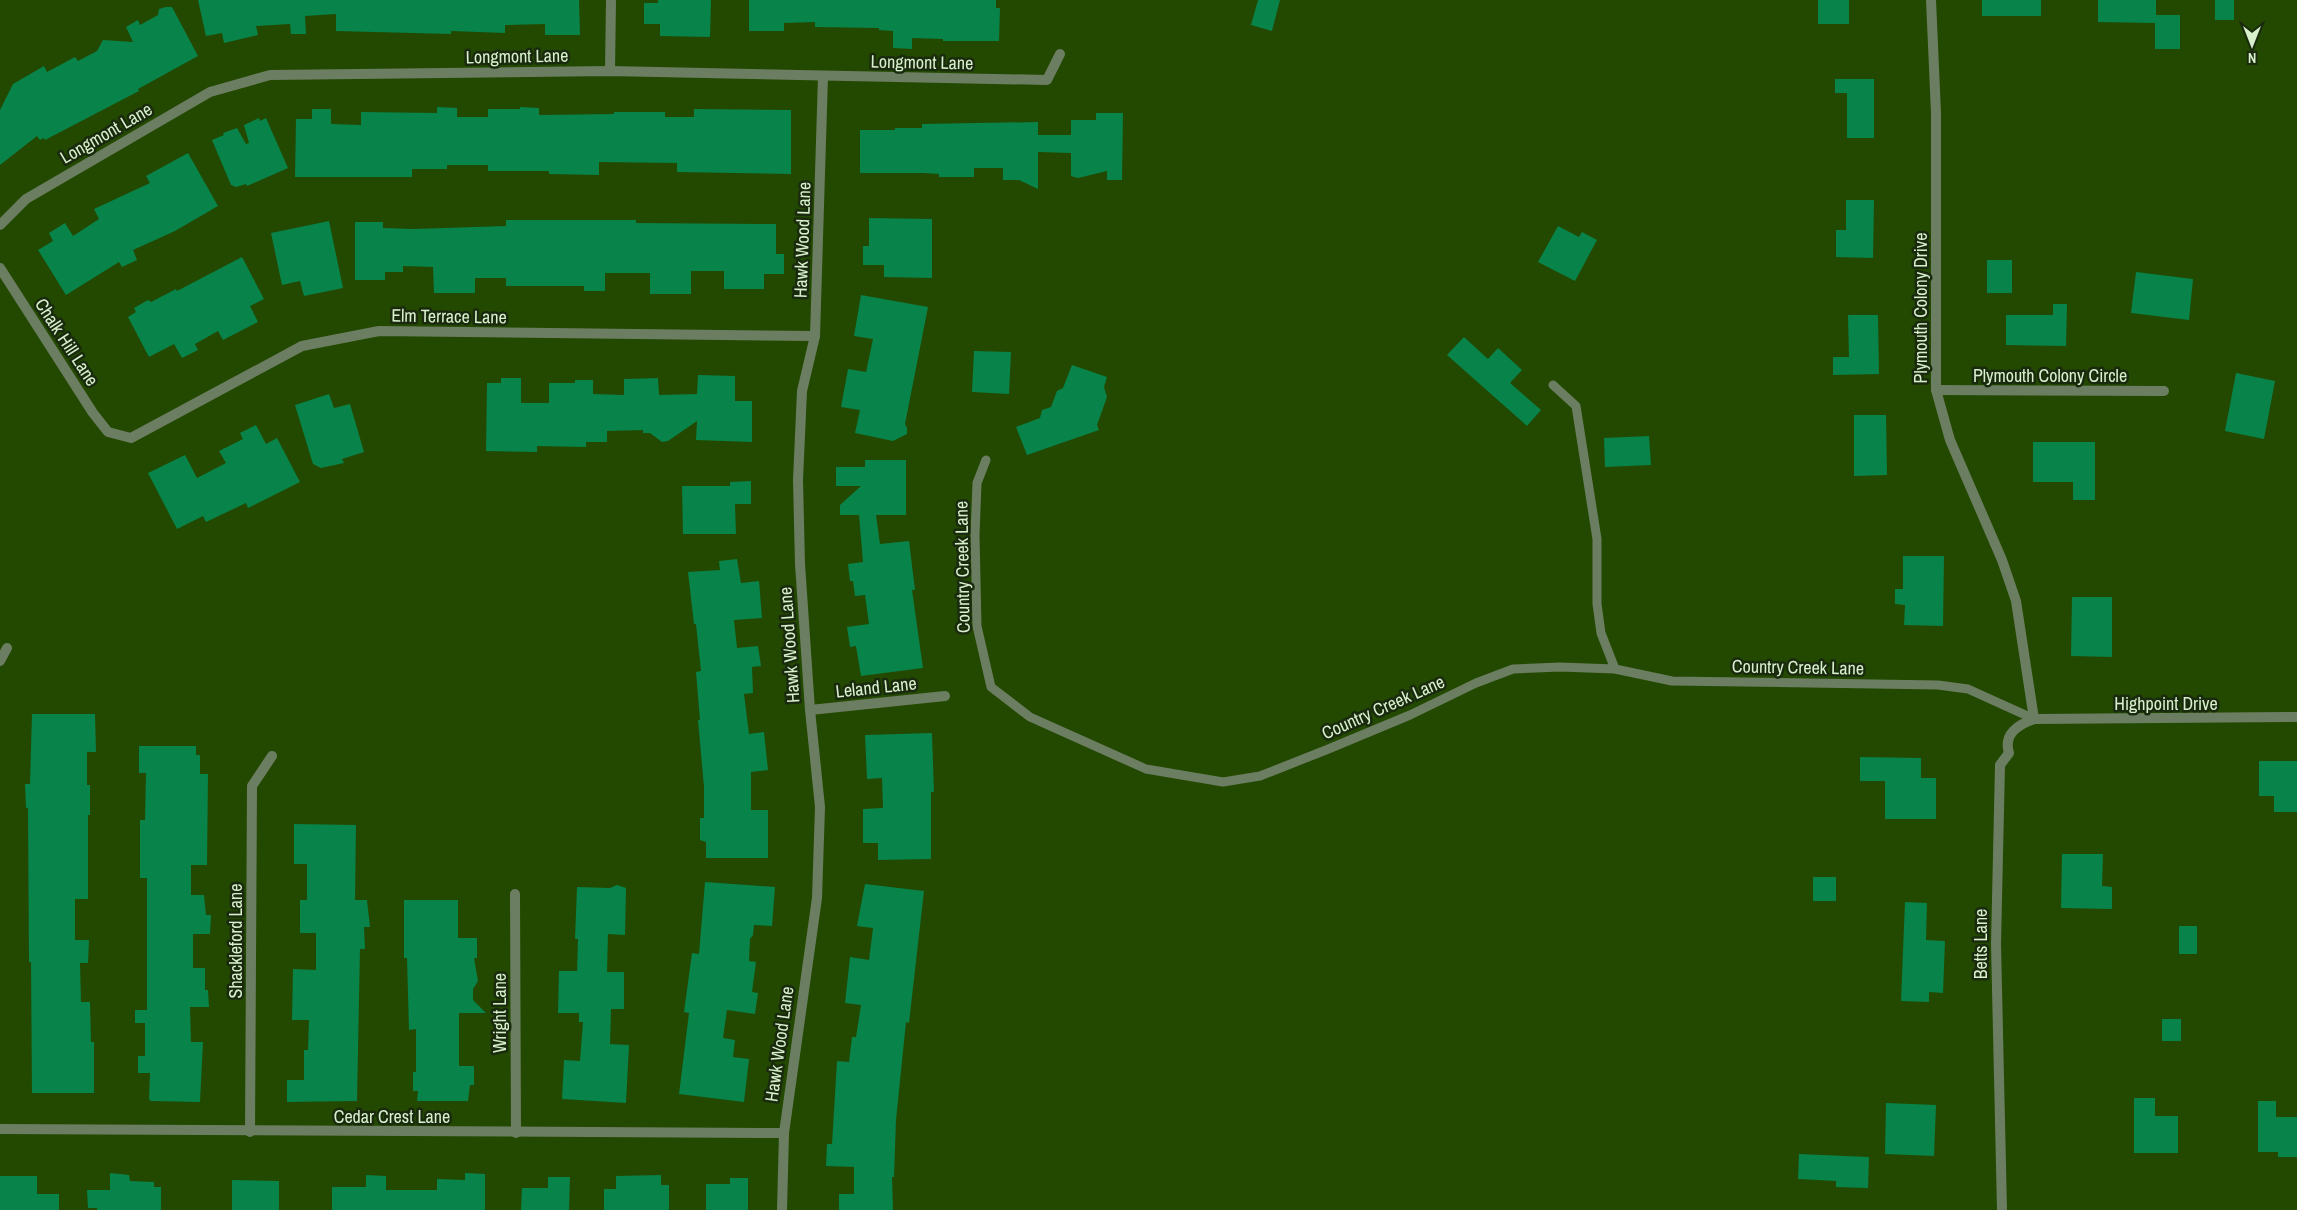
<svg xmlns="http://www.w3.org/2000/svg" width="2297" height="1210" font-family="'Archivo Narrow',sans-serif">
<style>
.building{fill:#088349}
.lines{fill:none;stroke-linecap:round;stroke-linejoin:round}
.lane{stroke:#6c7e62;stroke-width:9}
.street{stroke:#6c7e62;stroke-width:10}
.labels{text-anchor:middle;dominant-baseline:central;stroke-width:5;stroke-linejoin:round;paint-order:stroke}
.street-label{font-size:18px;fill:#d8f0cc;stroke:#192a0e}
</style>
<rect width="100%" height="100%" fill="#234900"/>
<g class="building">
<polygon points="198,0 579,0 580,35 545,35 545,24 505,25 505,33 451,31 451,34 336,31 336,14 305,16 306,34 291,34 290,24 256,26 258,35 224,43 222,33 206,36"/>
<polygon points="658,0 711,0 710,37 660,36 660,24 644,24 644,3 658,3"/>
<polygon points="749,0 996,0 996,8 1000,8 999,41 943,41 943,39 912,38 912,49 893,48 893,31 879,30 879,28 815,27 815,22 784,23 784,31 749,31"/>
<polygon points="1258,0 1280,0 1272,31 1251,25"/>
<rect x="1818" y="0" width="31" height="24"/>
<rect x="1982" y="0" width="59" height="16"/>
<polygon points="2098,0 2156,0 2156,15 2180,15 2180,49 2155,49 2155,23 2098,22"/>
<rect x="2215" y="0" width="19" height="20"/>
<polygon points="166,7 172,7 198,56 138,89 139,91 45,140 44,138 40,140 37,136 0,165 0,110 13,84 44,66 47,72 75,57 78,61 97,51 103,40 133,42 126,27 138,20 140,25 158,15 159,9"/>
<polygon points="1835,79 1874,79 1874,138 1847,138 1847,93 1835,93"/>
<polygon points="437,107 457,108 457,117 488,117 488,109 520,109 520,107 539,108 539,115 614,114 614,112 665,112 665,117 694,117 694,109 791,110 791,174 677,172 677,163 599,162 599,175 549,174 549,171 488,171 488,165 447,165 447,169 412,169 412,177 295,177 296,119 312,119 312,109 331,109 331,124 361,125 361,112 437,113"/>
<polygon points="1096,113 1123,113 1122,180 1107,180 1107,171 1078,178 1071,176 1071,153 1038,152 1038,189 1019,180 1003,180 1003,168 974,168 974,177 939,177 939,174 923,173 860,173 860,130 895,130 895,128 922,128 922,124 1038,122 1038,135 1071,135 1071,120 1096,120"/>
<polygon points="259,118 260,121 266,118 288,168 247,186 246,184 236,187 231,185 212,140 224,135 223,133 237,128 246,144 249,143 244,125"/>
<polygon points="188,153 218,206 175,231 133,250 137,260 122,267 119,262 66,295 38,250 53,241 49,233 65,223 73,236 99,219 94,209 150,183 146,176"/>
<polygon points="1846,200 1874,200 1873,258 1836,257 1836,230 1846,230"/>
<polygon points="869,218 932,219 932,278 884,277 884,265 863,265 863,246 869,246"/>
<polygon points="506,220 636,220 636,223 776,224 776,254 784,254 784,274 764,274 764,289 724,289 724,271 691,271 691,294 650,294 650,273 605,273 605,291 584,291 584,286 506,286 506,278 475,278 475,293 434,293 433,267 403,266 403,272 385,272 385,280 355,280 355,222 383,222 383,228 414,229 506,226"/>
<polygon points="329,221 343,288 304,296 300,281 282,285 271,233"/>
<polygon points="1558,226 1579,237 1582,232 1597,240 1575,281 1538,262"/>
<polygon points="242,257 264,299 250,306 258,322 223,340 218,331 195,344 198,350 182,358 174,344 149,357 128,317 136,312 134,308 148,300 151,302 176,289 177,291"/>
<rect x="1987" y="260" width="25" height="33"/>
<polygon points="2136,272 2193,279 2189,320 2131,313"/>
<polygon points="861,295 928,307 905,424 907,428 907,434 893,441 855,433 860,410 841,407 848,369 866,372 873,339 854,336"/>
<polygon points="2053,304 2067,304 2066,346 2006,345 2006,315 2053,315"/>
<polygon points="1848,315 1878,315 1879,374 1833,375 1833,357 1849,357"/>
<polygon points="1464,337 1488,359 1498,348 1522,370 1510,383 1541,410 1527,426 1447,355"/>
<polygon points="974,351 1011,352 1009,394 972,392"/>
<polygon points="1072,365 1107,377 1104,387 1107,397 1097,425 1099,430 1027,455 1016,427 1040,418 1042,410 1051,407 1057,391 1063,388"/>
<polygon points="2236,373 2275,381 2264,439 2225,431"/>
<polygon points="698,375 735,376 735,401 752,401 752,442 696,440 697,421 668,441 662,442 650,433 643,433 643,430 607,431 607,442 586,442 586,447 537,446 537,452 486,451 487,383 501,383 501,378 521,378 521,403 549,403 549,383 575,383 575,380 593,380 593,394 624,395 624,379 658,378 659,395 697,394"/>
<polygon points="329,394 334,408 350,404 364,452 342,459 344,463 321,468 313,464 295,405"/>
<polygon points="1854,415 1886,415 1887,475 1854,476"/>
<polygon points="256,425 266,444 277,438 300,482 248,508 246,503 206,522 203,516 177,529 148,473 185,455 197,478 226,463 219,451 243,439 240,433"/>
<polygon points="1649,436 1651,465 1605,467 1604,438"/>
<polygon points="2033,442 2095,442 2095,500 2073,500 2073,482 2033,482"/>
<polygon points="865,460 906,460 906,515 876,515 880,544 909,541 915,590 912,590 923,668 861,676 856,646 850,647 847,627 869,624 865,595 855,596 853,581 850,581 848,564 863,562 859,515 840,515 840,505 861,486 836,486 836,467 865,467"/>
<polygon points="751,481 751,504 735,504 736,534 683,534 682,486 730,486 730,482"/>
<polygon points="1903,556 1944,556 1943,626 1904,625 1905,605 1895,604 1895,589 1903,589"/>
<polygon points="737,559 741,583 759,581 762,618 734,620 737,648 758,646 761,666 752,667 753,693 744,694 749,734 764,732 768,770 751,772 751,810 768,810 768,858 706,858 706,842 700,840 700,818 704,818 704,787 698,720 700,720 696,672 701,671 696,624 694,624 688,572 720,570 719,561"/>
<polygon points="2072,597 2112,597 2112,657 2071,656"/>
<polygon points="32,714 95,714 96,752 87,752 87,785 90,785 90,815 88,815 88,899 75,899 75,940 89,940 88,963 80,963 81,1002 90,1002 91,1042 94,1042 94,1093 32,1093 31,962 29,962 28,808 26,808 25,784 30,784"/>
<polygon points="932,733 934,792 931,792 931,859 878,860 878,843 863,843 863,809 883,808 882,778 867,779 865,735"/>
<polygon points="139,746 196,746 196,755 200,755 200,774 208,774 207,865 191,865 191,895 204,895 206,915 211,915 210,934 193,934 193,968 205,968 205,990 208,990 209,1007 190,1007 191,1042 203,1042 200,1102 151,1101 149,1099 150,1073 138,1073 138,1056 145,1056 145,1023 135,1023 135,1010 147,1010 147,878 140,878 140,820 145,820 146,773 139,773"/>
<polygon points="1860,757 1921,758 1921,778 1936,778 1936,819 1885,819 1885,781 1860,781"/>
<polygon points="2259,761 2297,761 2297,812 2274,812 2274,796 2259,796"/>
<polygon points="294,824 356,825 355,900 367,900 370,927 364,927 365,949 360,949 357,1101 287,1102 287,1080 304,1080 304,1050 308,1050 309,1020 292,1020 293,969 316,970 316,933 300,933 300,900 307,900 307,864 294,864"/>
<polygon points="2062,854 2103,854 2102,886 2112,887 2112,909 2061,908"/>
<rect x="1813" y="877" width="23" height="24"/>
<polygon points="705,882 775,887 772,926 754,925 753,935 750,939 749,961 756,962 752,992 758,993 755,1014 727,1010 723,1038 735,1040 733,1057 749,1059 744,1102 679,1094 689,1013 684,1012 692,953 699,954"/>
<polygon points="865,884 924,891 909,1023 906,1022 896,1120 894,1177 892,1177 893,1210 839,1210 839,1194 854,1194 854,1167 826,1166 827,1144 832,1144 837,1061 849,1062 852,1037 856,1037 861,1005 845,1003 850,957 869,960 873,928 857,926"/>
<polygon points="617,885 626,888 625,935 608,934 607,972 624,972 624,1009 611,1009 610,1044 629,1045 626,1103 562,1099 564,1060 580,1061 583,1022 579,1022 579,1013 558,1013 559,971 577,971 578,939 575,939 577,887 610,888"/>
<polygon points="404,900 458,900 458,938 477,938 477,958 474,958 478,981 473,989 473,1000 486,1013 459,1013 459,1066 474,1066 474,1085 470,1085 468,1101 417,1101 418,1091 413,1091 413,1072 416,1072 416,1029 409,1030 407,958 404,958"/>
<polygon points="1905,902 1927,903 1926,940 1945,941 1943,993 1929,992 1929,1002 1901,1001"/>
<rect x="2179" y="926" width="18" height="28"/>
<rect x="2162" y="1019" width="19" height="22"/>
<polygon points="2134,1098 2155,1098 2155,1116 2178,1116 2178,1153 2134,1153"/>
<polygon points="2258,1101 2276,1101 2276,1117 2297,1117 2297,1157 2278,1157 2278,1152 2258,1152"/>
<polygon points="1886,1103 1936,1105 1934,1156 1885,1154"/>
<polygon points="1799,1154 1869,1157 1868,1188 1836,1187 1836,1181 1798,1179"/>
<polygon points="110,1173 129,1175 130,1181 154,1182 154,1187 161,1187 161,1210 97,1210 97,1208 88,1208 87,1190 110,1190"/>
<polygon points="465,1173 485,1174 485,1210 332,1210 332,1187 366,1187 366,1175 386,1176 386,1190 437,1190 437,1179 465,1180"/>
<polygon points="661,1175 661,1185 669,1185 669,1210 604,1210 604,1189 616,1189 616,1176"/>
<polygon points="0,1176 37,1176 37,1194 59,1194 59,1210 0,1210"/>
<polygon points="548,1177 570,1177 569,1210 521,1210 522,1188 548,1188"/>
<polygon points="730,1178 748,1178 748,1210 706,1210 706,1184 730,1184"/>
<polygon points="232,1180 279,1181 279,1210 232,1210"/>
</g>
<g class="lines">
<g class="lane">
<polyline points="1553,385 1576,406 1597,539 1597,604 1601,633 1615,669"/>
<polyline points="986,460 977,483 975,535 977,626 991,687 1030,717 1146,769 1223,782 1260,776 1326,750 1410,715 1476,683 1513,669 1560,667 1615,669 1672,681 1938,685 1968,689 2034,719"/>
</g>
<g class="street">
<polyline points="1931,0 1936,113 1936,390 1950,440 2002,560 2016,601 2034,719"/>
<polyline points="610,71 611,0"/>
<polyline points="0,225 26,199 210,92 270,75 610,71 1047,80 1060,54"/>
<polyline points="0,268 93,413 108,432 131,438 302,346 379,331 815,336"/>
<polyline points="1936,390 2164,391"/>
<polyline points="0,661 7,648"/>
<polyline points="810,710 945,696"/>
<polyline points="515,894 516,1133"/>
<polyline points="0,1129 784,1133"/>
<polyline points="250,1132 252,786 272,756"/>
<polyline points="782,1210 784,1133 817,898 820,807 810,710 800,564 798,480 802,391 815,336 823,76"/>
<path d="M2002,1210L1996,944L2000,765L2009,753C2003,734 2018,725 2034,719L2297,717"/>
</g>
</g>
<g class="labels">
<g class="street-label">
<text transform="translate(517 56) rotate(-1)">Longmont Lane</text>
<text transform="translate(922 62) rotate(1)">Longmont Lane</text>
<text transform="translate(106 133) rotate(-30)">Longmont Lane</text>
<text transform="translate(802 240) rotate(-88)">Hawk Wood Lane</text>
<text transform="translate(1920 308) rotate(-90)">Plymouth Colony Drive</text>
<text transform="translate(449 316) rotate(1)">Elm Terrace Lane</text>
<text transform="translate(67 342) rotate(57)">Chalk Hill Lane</text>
<text x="2050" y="375">Plymouth Colony Circle</text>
<text transform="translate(962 567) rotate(-91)">Country Creek Lane</text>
<text transform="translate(789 645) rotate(-94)">Hawk Wood Lane</text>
<text transform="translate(1798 667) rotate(1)">Country Creek Lane</text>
<text transform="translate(876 687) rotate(-6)">Leland Lane</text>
<text x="2166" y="703">Highpoint Drive</text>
<text transform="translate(1383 707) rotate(-24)">Country Creek Lane</text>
<text transform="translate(235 941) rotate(-90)">Shackleford Lane</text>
<text transform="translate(1980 944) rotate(-90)">Betts Lane</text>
<text transform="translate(499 1013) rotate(-90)">Wright Lane</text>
<text transform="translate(779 1044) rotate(-82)">Hawk Wood Lane</text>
<text x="392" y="1116">Cedar Crest Lane</text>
</g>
</g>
<g transform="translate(2252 45) rotate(180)" stroke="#192a0e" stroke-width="4" paint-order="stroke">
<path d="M0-4L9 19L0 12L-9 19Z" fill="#d8f0cc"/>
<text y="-8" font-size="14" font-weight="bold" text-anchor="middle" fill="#d8f0cc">N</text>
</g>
</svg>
